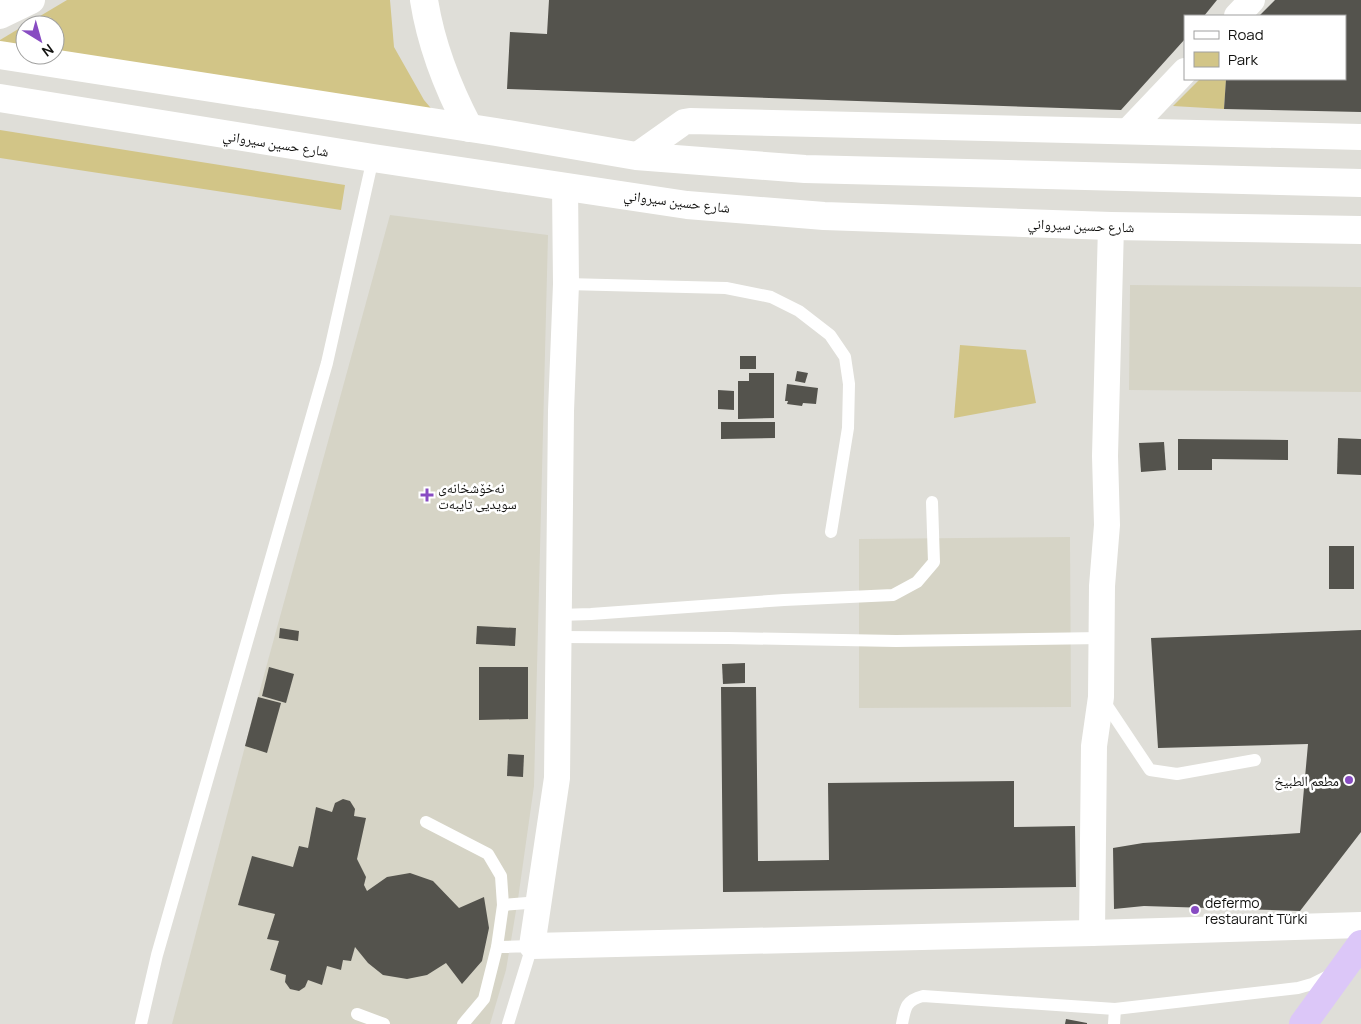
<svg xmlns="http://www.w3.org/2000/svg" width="1361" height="1024" font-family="Manrope,'Noto Naskh Arabic',sans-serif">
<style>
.built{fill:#d6d4c6}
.green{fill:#d2c587}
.building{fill:#54534d}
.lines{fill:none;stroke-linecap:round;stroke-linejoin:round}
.service{stroke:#fff;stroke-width:12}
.minor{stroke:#fff;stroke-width:26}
.tertiary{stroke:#fff;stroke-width:28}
.trunk{stroke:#dcc7f8;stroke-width:28}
.poi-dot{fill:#884cc2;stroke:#fff;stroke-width:2}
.labels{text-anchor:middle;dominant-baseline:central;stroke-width:5;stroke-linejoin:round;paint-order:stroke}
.street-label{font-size:14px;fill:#121210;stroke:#fff}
.poi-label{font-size:14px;fill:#121210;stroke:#fff;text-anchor:start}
</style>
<rect width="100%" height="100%" fill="#dfded8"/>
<g class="built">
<polygon points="390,215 548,235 534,786 518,899 506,970 490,1024 172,1024 258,697"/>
<polygon points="1130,285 1361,287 1361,392 1129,390"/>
<polygon points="1070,537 1071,707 859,708 859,539"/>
</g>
<g class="green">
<polygon points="67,0 390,0 394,47 424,100 435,113 55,55 55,25 25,25"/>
<polygon points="25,25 25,52 0,48 0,40"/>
<polygon points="1200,79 1226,79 1224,109 1173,106"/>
<polygon points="0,130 345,185 341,210 0,158"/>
<polygon points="960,345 1026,350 1036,403 954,418"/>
</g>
<g class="building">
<polygon points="549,0 1217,0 1204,16 1185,16 1185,39 1121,110 507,89 510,32 547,34"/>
<polygon points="1275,0 1361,0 1361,112 1224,109 1226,79 1345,79 1345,16 1259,16"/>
<rect x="740" y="356" width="16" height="13"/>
<polygon points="797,371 808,373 805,383 795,381"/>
<polygon points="749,373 774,373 774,418 738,419 738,381 749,381"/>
<polygon points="787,384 818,388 816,404 803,403 802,406 787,404 788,401 785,401"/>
<polygon points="718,390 734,391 734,410 718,409"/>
<polygon points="721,422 775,422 775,438 721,439"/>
<polygon points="1338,438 1361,439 1361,475 1337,474"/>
<polygon points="1178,439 1288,440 1288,460 1212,459 1212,470 1178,470"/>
<polygon points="1164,442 1166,470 1141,472 1139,443"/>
<rect x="1329" y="546" width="25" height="43"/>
<polygon points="477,626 516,628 515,646 476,644"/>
<polygon points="280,628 299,631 298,641 279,638"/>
<polygon points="1361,630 1361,832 1300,911 1144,906 1114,909 1113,848 1143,843 1300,833 1308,744 1158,748 1151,638"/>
<polygon points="745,663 745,683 723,684 722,664"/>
<polygon points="269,667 294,674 286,703 262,696"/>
<polygon points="479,667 528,667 528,719 479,720"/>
<polygon points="721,687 756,687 758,861 829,860 828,783 1014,781 1014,827 1075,826 1076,887 723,892"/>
<polygon points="258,697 281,703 267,753 245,746"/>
<polygon points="508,754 524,755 523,777 507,776"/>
<polygon points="343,799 350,801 355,809 354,816 366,818 357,859 366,877 364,885 367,891 387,877 410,873 433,881 459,908 484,897 489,928 482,961 462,984 446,963 427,975 407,979 383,975 368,963 355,947 351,961 343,960 341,970 327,966 322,985 308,980 305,987 299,991 290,989 285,982 286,975 270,970 279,941 267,939 275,914 238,905 252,856 293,867 299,846 308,848 316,807 332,812 335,803"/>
<polygon points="1066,1019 1087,1023 1087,1024 1065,1024"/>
</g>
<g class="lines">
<g class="service">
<polyline points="566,284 726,288 771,297 799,311 830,335 845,357 849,384 848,428 831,532"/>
<polyline points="559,615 591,614 784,600 893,595 917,582 934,562 932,502"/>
<polyline points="559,637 728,638 896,641 1102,638"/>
<polyline points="1104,701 1150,770 1177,774 1255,760"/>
<polyline points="426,822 488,854 501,876 503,905 497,947 484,999 463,1024"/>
<polyline points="503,905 540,902"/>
<polyline points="497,947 532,946 508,1024"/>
<polyline points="357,1014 384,1024"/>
<polyline points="141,1024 157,955 327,363 373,158"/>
<path d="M902,1024C905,1008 906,1000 923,996L1115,1009L1298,988L1312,984L1332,974"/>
<polyline points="1114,1024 1115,1009"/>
</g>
<g class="minor">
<polyline points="1237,16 1252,0"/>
<polyline points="1128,131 1185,71"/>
<polyline points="636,156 684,122 690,121 1361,137"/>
<polyline points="565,187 566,284 561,411 557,778 532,946 1092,933 1361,925"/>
<polyline points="1092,933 1094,746 1101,697 1102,586 1107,525 1105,456 1111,226"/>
</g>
<g class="tertiary">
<path d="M424,0C431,45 448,88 469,128"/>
<polyline points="0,15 31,0"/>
<polyline points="0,55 496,132 636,156 805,169 1361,183"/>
<polyline points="0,98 373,158 687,205 824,216 1111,226 1361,230"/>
</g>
<polyline class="trunk" points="1303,1024 1361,944"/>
</g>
<g class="poi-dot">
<path d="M424.5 487.5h5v5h5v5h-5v5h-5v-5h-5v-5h5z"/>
<circle cx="1349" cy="780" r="5"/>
<circle cx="1195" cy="910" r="5"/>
</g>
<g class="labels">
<g class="street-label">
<text transform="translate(276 143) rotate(9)">شارع حسين سيرواني</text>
<text transform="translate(677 201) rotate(7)">شارع حسين سيرواني</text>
<text transform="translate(1081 225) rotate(2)">شارع حسين سيرواني</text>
</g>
<g class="poi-label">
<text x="438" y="487">نەخۆشخانەی<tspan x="438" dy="16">سویدیی تایبەت</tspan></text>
<text x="1339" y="780" text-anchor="end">مطعم الطبيخ</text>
<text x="1205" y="902">defermo<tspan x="1205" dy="16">restaurant Türki</tspan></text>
</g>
</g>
<rect x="1184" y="15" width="162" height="65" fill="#ffffff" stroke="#a0a09f"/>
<rect x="1194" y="31" width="25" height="8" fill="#ffffff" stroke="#a0a09f"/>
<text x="1228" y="40" font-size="15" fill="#121210">Road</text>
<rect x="1194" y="52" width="25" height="15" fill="#d2c587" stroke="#a0a09f"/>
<text x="1228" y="65" font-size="15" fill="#121210">Park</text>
<g transform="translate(40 40) rotate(143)"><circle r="24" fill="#ffffff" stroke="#a0a09f"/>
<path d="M0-4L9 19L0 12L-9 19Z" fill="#884cc2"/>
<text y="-8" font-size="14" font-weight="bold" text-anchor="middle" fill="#121210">N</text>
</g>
</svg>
